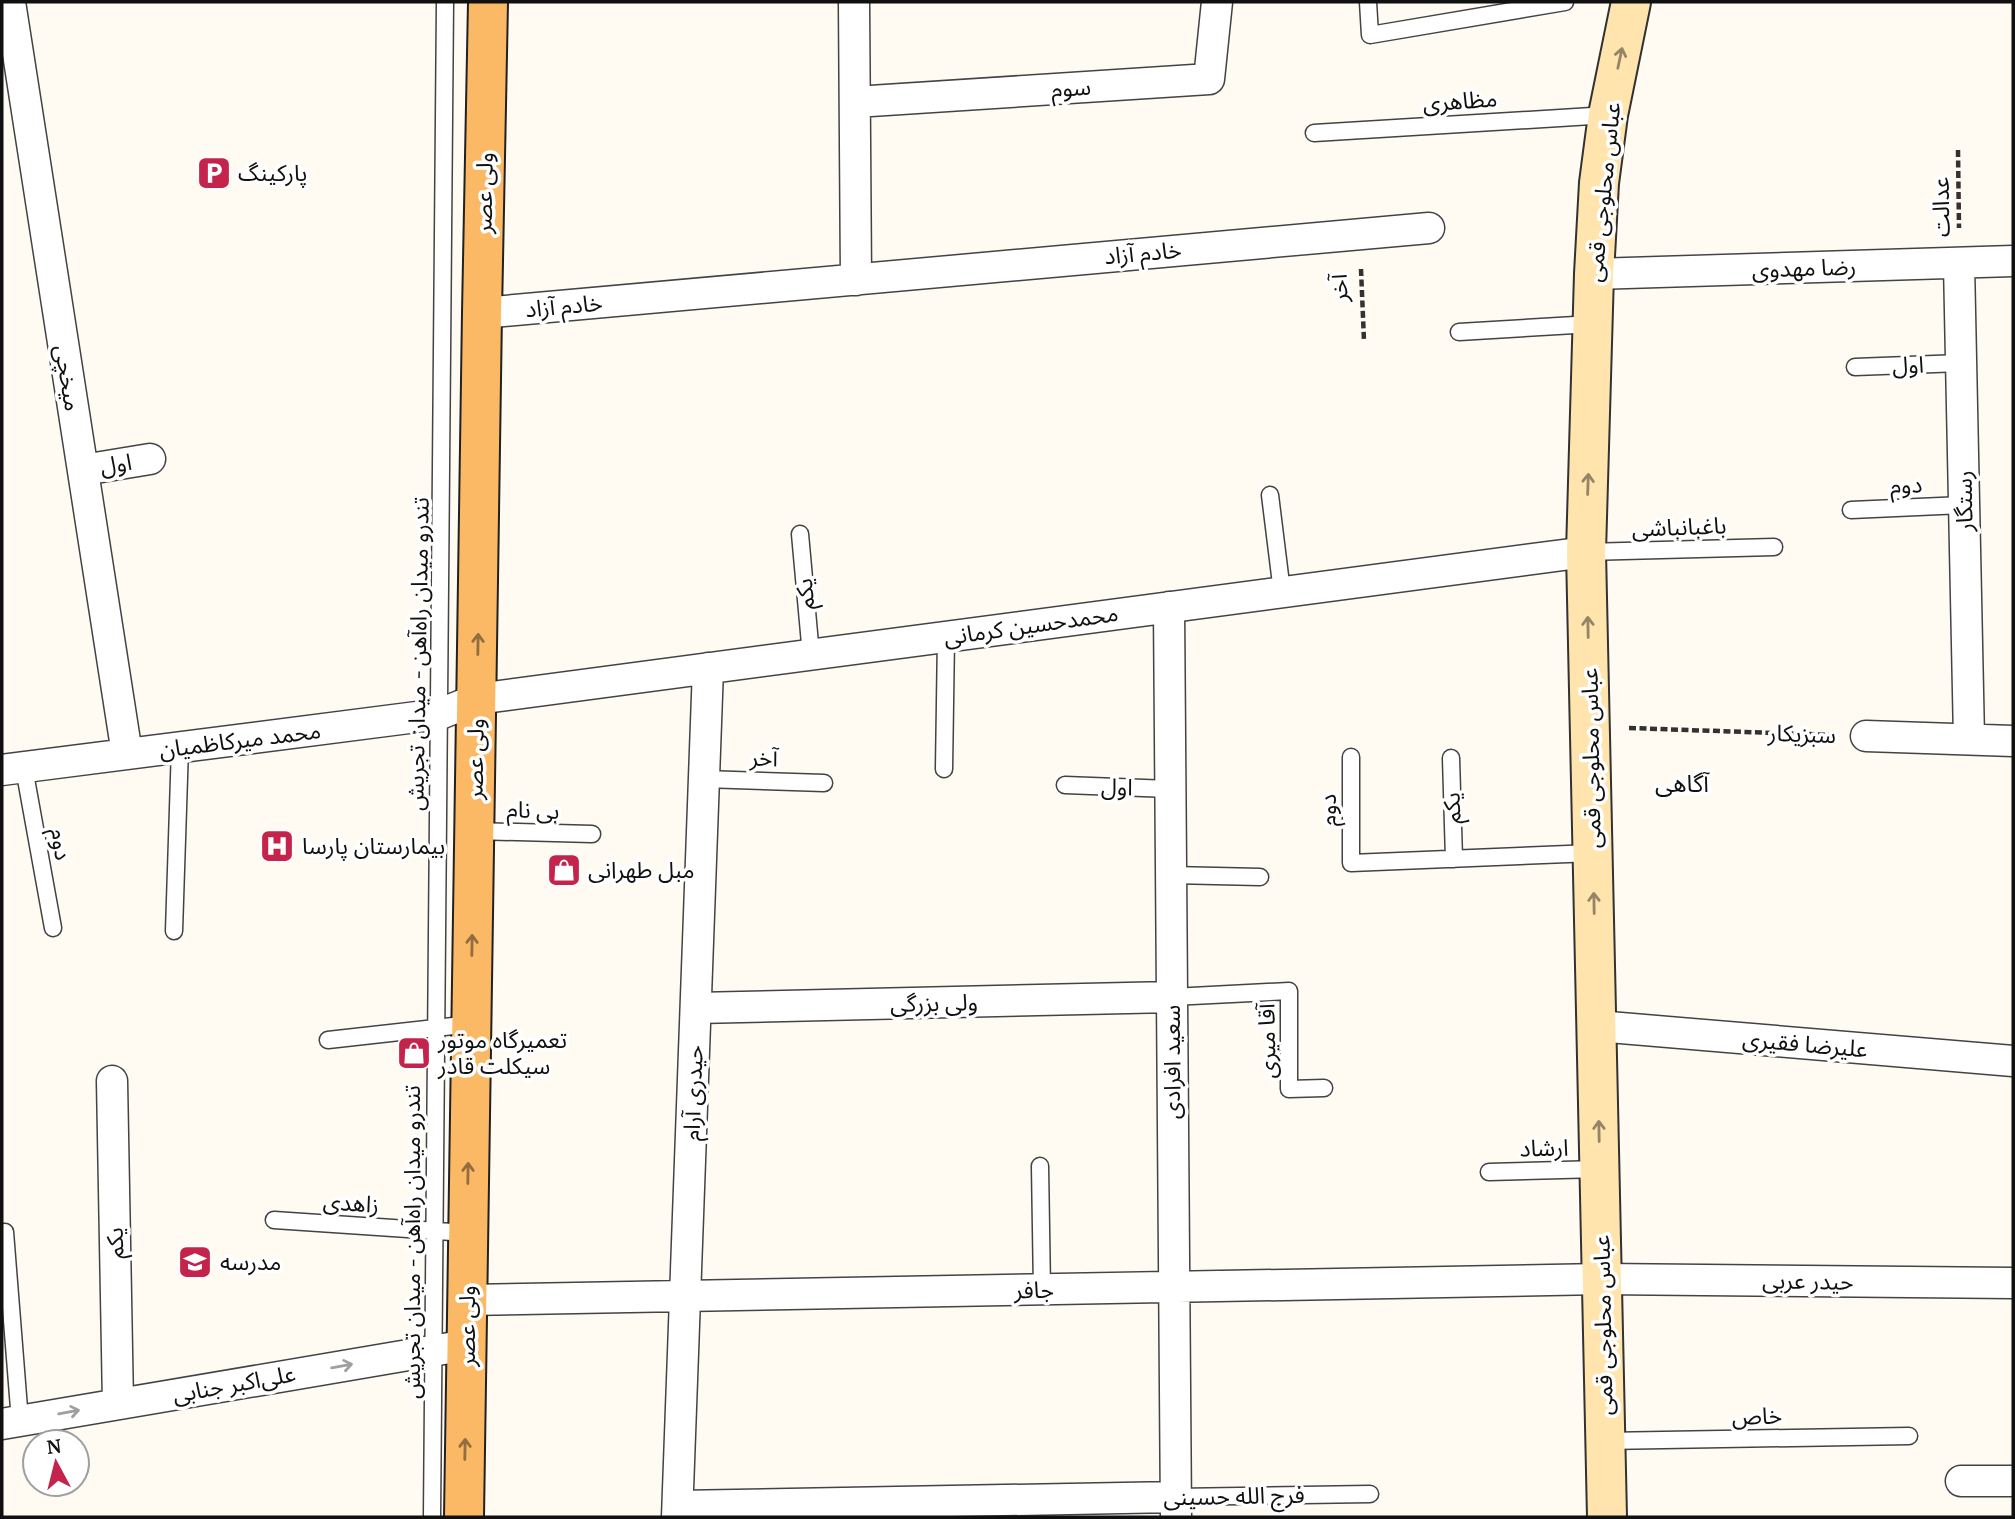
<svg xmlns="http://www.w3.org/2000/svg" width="2015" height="1519" font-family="'PT Serif','Noto Sans Arabic',serif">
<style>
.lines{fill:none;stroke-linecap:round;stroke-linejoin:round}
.lane-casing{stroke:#434343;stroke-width:19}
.street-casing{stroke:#434343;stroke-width:33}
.secondary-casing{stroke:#323232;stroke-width:42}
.primary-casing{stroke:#212121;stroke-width:42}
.path{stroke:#323232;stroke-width:4.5;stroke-dasharray:7 3.5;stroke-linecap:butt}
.lane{stroke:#fff;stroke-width:16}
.street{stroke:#fff;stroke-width:30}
.secondary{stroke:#ffe5ad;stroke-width:38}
.primary{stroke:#fbb966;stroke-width:38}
.oneway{stroke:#938566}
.oneway2{stroke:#916d3f}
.oneway3{stroke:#9f9f9f}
.labels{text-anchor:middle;stroke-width:7;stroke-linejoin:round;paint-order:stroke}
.street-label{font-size:23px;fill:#101010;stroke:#fff}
.poi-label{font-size:23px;fill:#101010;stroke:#fff;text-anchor:start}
.neighbourhood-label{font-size:24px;fill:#101010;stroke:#fff}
</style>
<rect width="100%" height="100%" fill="#fffaf2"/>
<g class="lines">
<!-- lane casing -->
<g class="lane-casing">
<path id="lane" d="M1368,2L1370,35L1565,2
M1314,133L1608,115
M1459,332L1592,324
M1855,367L1961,363
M1270,495L1282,592
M1851,510L1963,505
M800,534L811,655
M1586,552L1774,547
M1351,757V863L1593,853
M1451,758L1454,859
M24,768L53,928
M944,769L946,637
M704,779L824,783
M1065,785L1170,789
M474,831L592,834
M1171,875L1260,877
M174,931L180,747
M1172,997L1289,991V1089L1324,1088
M328,1040L471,1024
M1040,1166L1042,1290
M1489,1172L1600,1169
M274,1220L467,1233
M5,1232L20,1421
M1605,1441L1909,1436
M1176,1497L1370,1494
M432,1517L445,2"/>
</g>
<!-- street casing -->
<g class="street-casing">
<path id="street" d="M10,2L127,754
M854,2L856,280
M855,102L1209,79L1217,2
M1959,264L1969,739
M1594,274L2013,261
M482,313L1429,228
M83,470L150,459
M1169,607L1176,1517
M1866,736L2013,741
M2,770L440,714L477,699L1586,552
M696,1008L1172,997
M1597,1026L2013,1061
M112,1081L118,1404
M467,1300L1602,1279L2013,1283
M2,1424L467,1345
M1961,1481H2013
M678,1506L1176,1497
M677,1517L708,668"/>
</g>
<!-- secondary casing -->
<g class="secondary-casing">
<path id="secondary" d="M1607,1517L1586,552L1594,274L1599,183L1608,115L1631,2"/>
</g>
<!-- primary casing -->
<g class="primary-casing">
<path id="primary" d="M464,1517L482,313L488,2"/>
</g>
<!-- path -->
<path class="path" d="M1958,150L1959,228
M1361,269L1364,341
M1629,728L1834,735"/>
<!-- lane -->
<use href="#lane" class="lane"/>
<!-- street -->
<use href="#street" class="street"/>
<!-- secondary -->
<use href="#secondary" class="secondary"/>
<!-- primary -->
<use href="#primary" class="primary"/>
</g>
<!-- one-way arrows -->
<defs><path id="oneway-shaft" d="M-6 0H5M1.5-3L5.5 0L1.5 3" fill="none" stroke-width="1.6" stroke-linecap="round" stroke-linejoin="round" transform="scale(1.75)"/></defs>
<g class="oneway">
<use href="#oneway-shaft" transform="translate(1620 58) rotate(-78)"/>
<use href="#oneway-shaft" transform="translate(1588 484) rotate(-88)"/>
<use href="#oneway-shaft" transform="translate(1588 627) rotate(-91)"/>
<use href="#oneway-shaft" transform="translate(1594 903) rotate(-91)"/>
<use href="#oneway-shaft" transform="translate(1599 1131) rotate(-91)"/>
</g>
<g class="oneway2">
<use href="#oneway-shaft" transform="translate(478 644) rotate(-89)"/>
<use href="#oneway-shaft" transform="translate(472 945) rotate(-89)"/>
<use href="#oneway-shaft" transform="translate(468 1173) rotate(-89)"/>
<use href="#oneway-shaft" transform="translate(465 1449) rotate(-89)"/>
</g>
<g class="oneway3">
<use href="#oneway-shaft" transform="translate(342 1366) rotate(-10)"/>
<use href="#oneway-shaft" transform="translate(69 1412) rotate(-10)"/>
</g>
<!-- icons -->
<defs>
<g id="parking-square" transform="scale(1.75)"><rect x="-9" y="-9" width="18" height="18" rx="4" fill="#c4234b" stroke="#fff"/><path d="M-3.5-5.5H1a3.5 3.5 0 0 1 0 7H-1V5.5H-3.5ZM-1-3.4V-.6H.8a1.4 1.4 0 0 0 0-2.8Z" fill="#fff"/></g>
<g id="hospital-square" transform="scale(1.75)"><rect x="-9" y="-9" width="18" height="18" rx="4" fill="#c4234b" stroke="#fff"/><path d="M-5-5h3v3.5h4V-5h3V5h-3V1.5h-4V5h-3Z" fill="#fff"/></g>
<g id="shop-square" transform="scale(1.75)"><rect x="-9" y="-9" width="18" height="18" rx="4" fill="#c4234b" stroke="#fff"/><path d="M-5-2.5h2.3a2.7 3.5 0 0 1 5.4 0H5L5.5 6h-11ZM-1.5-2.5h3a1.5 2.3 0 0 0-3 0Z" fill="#fff"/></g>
<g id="school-square" transform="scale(1.75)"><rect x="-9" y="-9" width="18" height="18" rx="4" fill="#c4234b" stroke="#fff"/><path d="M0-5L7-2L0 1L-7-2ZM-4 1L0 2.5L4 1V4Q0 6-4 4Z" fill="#fff"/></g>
</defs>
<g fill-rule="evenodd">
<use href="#parking-square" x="214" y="173"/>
<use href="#hospital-square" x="277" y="846"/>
<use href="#shop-square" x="564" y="870"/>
<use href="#shop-square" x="414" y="1053"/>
<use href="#school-square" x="195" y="1262"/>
</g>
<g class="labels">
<!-- street labels -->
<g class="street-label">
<text transform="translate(1071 88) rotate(-4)" y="8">سوم</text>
<text transform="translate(1460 101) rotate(-4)" y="8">مظاهری</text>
<text transform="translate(1603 192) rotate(-84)" y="8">عباس محلوجی قمی</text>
<text transform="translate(484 193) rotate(-89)" y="8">ولی عصر</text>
<text transform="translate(1941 207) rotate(-91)" y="8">عدالت</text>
<text transform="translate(1143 253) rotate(-5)" y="8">خادم آزاد</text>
<text transform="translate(1804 268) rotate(-2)" y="8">رضا مهدوی</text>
<text transform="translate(1339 288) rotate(-92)" y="8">آخر</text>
<text transform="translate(564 306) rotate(-5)" y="8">خادم آزاد</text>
<text transform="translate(1908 365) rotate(-2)" y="8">اول</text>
<text transform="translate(68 378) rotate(81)" y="8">میخچی</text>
<text transform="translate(116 464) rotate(-9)" y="8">اول</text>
<text transform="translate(1906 485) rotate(-3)" y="8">دوم</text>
<text transform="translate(1964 501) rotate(-91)" y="8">رستگار</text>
<text transform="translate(1679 527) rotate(-2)" y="8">باغبانباشی</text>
<text transform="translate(805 594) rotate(-95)" y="8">یکم</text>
<text transform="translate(1031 625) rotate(-8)" y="8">محمدحسین کرمانی</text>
<text transform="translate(418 654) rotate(-89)" y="8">تندرو میدان راه‌آهن - میدان تجریش</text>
<text transform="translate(1802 734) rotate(2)" y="8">سبزیکار</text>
<text transform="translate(240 740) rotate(-7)" y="8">محمد میرکاظمیان</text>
<text transform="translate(764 758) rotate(2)" y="8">آخر</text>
<text transform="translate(1591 758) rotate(-91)" y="8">عباس محلوجی قمی</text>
<text transform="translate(475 759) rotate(-89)" y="8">ولی عصر</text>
<text transform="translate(1117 787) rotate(2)" y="8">اول</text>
<text transform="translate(1452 808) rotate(-92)" y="8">یکم</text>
<text transform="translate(533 810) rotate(2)" y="8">بی نام</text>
<text transform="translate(1328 810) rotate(-90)" y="8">دوم</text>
<text transform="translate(61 844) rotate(80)" y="8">دوم</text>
<text transform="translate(934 1003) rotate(-1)" y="8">ولی بزرگی</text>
<text transform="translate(1267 1041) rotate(-91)" y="8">آقا میری</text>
<text transform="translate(1805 1044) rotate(5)" y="8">علیرضا فقیری</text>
<text transform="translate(1172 1062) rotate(-90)" y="8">سعید افرادی</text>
<text transform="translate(693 1093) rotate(-88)" y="8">حیدری آرام</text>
<text transform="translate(1544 1148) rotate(-1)" y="8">ارشاد</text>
<text transform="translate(351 1203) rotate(4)" y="8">زاهدی</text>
<text transform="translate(412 1242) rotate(-90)" y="8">تندرو میدان راه‌آهن - میدان تجریش</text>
<text transform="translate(115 1243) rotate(-91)" y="8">یکم</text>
<text transform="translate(1808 1281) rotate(1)" y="8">حیدر عربی</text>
<text transform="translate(1034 1290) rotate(-1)" y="8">جافر</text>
<text transform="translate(1603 1325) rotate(-91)" y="8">عباس محلوجی قمی</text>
<text transform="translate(467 1326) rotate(-90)" y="8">ولی عصر</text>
<text transform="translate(234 1384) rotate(-10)" y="8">علی‌اکبر جنابی</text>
<text transform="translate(1757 1416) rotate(-1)" y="8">خاص</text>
<text transform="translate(1234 1496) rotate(-1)" y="8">فرج الله حسینی</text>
</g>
<!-- poi labels -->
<g class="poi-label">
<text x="238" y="181">پارکینگ</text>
<text x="302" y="854">بیمارستان پارسا</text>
<text x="588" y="878">مبل طهرانی</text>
<text x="438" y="1048">تعمیرگاه موتور<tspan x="438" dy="26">سیکلت قادر</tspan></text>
<text x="220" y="1270">مدرسه</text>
</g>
<!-- neighbourhood labels -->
<g class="neighbourhood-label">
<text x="1682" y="792">آگاهی</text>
</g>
</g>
<!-- border -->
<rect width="2015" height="1519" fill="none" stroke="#101010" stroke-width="7"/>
<!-- north arrow -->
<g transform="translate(56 1463) rotate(353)"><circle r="33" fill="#ffffff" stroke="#9f9f9f" stroke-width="2"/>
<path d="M0-5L12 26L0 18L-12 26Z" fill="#c4234b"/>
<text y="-10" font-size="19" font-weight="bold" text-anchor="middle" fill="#101010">N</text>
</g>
</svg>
